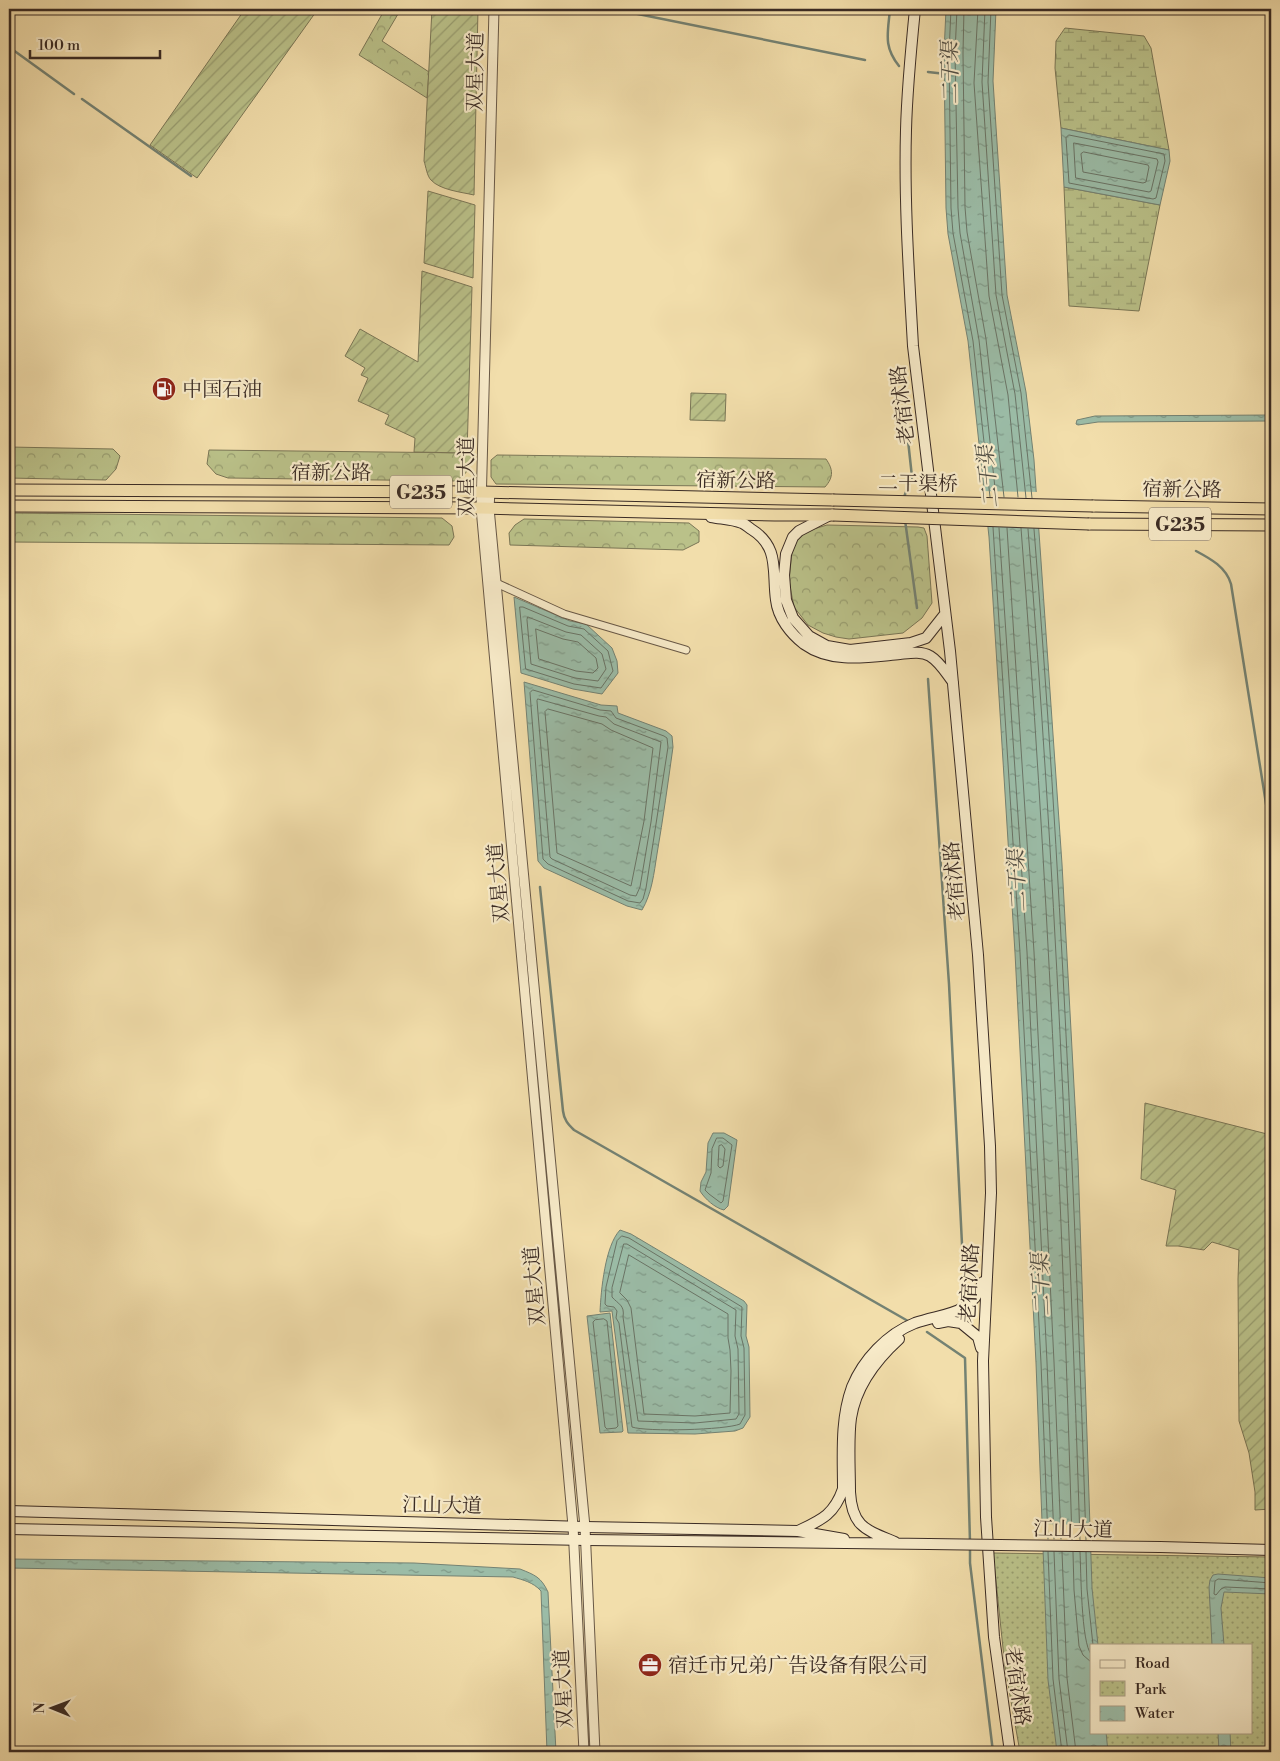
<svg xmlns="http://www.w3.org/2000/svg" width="1280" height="1761" font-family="'Libre Bodoni','Noto Serif SC',serif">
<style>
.forest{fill:url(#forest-crowns);stroke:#7a7656}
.wetland{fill:url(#wetland-marsh);stroke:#7a7656}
.park{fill:url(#park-dots);stroke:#7a7656;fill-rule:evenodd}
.garden{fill:url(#garden-furrows);stroke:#7a7656}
.water{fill:url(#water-ripples);stroke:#748273}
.pier{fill:#f2deab}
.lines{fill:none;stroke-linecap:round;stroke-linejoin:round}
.shore{stroke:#6a7466;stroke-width:1}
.stream{stroke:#748273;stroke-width:2.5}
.minor-casing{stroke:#685846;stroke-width:9}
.tertiary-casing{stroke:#685846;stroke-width:11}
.secondary-casing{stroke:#3a2b24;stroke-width:12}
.trunk-casing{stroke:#3a2b24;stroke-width:13}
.minor{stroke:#f7eac8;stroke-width:7}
.tertiary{stroke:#f7eac8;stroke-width:9}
.secondary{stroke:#f7eac8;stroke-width:10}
.trunk{stroke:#f2deab;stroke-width:11}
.secondary-bridge-casing{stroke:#3a2b24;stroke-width:12;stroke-linecap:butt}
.trunk-bridge-casing{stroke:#3a2b24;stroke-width:13;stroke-linecap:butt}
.secondary-bridge{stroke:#f7eac8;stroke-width:10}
.trunk-bridge{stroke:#f2deab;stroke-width:11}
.labels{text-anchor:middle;stroke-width:4.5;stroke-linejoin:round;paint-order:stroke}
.shield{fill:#f7eac8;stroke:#736455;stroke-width:1}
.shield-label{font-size:19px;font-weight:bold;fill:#3a2b24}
.street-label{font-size:20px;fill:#3a2b24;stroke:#f7eac8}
.poi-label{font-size:20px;fill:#3a2b24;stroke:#f7eac8;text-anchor:start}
.water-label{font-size:21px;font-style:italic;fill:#524f45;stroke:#f7eac8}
</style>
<defs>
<pattern id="forest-crowns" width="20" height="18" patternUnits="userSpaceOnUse" patternTransform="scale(1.25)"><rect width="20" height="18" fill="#bac189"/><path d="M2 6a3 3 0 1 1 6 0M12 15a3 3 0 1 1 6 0" fill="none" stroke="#989d70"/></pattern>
<pattern id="wetland-marsh" width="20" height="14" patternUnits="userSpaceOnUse" patternTransform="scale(1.25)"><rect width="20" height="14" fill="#bac189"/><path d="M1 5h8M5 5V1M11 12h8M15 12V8" fill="none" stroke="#989d70"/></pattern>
<pattern id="park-dots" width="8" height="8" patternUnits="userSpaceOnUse" patternTransform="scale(1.25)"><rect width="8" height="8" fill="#bac189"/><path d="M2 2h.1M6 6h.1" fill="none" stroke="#989d70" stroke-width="1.8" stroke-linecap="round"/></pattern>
<pattern id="garden-furrows" width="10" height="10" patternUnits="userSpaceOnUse" patternTransform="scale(1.25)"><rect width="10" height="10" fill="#bac189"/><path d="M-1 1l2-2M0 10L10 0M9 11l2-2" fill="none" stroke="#989d70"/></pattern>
<pattern id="water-ripples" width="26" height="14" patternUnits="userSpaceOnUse" patternTransform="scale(1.25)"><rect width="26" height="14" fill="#9bbca7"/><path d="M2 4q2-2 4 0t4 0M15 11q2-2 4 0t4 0" fill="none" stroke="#7f9988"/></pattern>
</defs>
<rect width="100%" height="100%" fill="#f2deab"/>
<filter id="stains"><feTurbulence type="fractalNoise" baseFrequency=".004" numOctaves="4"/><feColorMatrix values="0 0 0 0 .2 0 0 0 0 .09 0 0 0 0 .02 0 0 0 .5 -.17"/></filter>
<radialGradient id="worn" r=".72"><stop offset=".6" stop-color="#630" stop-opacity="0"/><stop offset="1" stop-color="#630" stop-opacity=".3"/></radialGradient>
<!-- forest -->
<path class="forest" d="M385,9H401L382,41L429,72L427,98L359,55Z
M9,447L113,449L120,456L116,469L106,480L9,478Z
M209,450L471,453C471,467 468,473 456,481L228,478L216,474L207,464Z
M497,455L826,459C833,469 834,477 825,487L496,484L491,477V460Z
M9,513L442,518L452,526L454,537L449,545L9,542Z
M524,519L689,523L699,531V542L683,550L510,545L509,533L515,525Z
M827,525L918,527L924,528L927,536L932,603L922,618L903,633L849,639L836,637L823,633L808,625L794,607L789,581L792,551L797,538L807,531Z"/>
<!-- wetland -->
<path class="wetland" d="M1065,28L1144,36L1151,48L1169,150L1061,128L1055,68L1056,41Z
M1064,187L1160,205L1139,311L1069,306Z"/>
<!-- park -->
<path class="park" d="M993,1553L1271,1557V1752H1020L1005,1667ZM1091,1645H1251V1732H1091Z"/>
<!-- garden -->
<path class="garden" d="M245,9H318L197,178L150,145Z
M432,9H478L474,195C461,192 440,190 431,180C427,176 426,167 424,161Z
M428,191L475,205L473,278L424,263Z
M422,271L472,287L467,453L414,452L415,438L385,424L389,415L358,401L368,378L361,375L365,368L345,356L360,329L418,362Z
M691,393L726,394L725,421L690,420Z
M1145,1103L1271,1135V1509L1255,1510V1492L1249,1453L1239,1421L1238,1279L1239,1250L1212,1242L1204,1250L1178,1246H1166L1176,1190L1141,1179Z"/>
<!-- water -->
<path class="water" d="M946,9H996L993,81L1007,295L1026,392L1034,460L1062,864L1078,1160L1092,1588L1098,1645H1091V1732H1106L1108,1752H1057L1048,1680L1036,1363L1015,953L989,537L968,341L948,234L946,208L944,53Z
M1061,128L1169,150L1170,161L1160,205L1064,187Z
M1271,415V421L1098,422L1078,425L1076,424L1077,420L1095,416Z
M514,597L570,621L586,624L612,648L617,661L618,673L602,694L573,689L521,673Z
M524,682L601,705L617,706L618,713L666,731L672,736L673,747C668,783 663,819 657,854C654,873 652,893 642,910L627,906L544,868L538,861Z
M713,1133H724L737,1140L728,1206L724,1210C715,1208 705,1199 700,1191L701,1182L706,1172L708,1143Z
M620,1230L631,1234L744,1301L747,1305L746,1336L749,1347L750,1417L743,1428L735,1431L695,1434L628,1433L612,1311L600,1312C601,1290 605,1246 620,1230Z
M610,1313L623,1431L622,1432L600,1433L587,1316Z
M9,1559L414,1563L520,1569C535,1575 541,1577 548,1592L556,1752H547L541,1591C533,1582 523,1580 513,1577L9,1568Z
M1218,1574L1271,1578V1594L1224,1592L1221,1608L1224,1645H1212L1209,1587L1210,1580L1213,1575Z
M1218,1732H1230L1231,1752H1219Z"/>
<!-- pier -->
<path class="pier" d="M982,491L1039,492L1042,525H985Z
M1039,1524L1093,1525L1094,1550H1040Z"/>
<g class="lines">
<!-- shore -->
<path class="shore" d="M951,9L949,53L951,208L953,233L973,341L990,497
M957,9L955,53L958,208L960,233L979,340L996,497
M964,9L963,53L965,207L967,232L986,339L1004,497
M978,9L974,83L989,296L1008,395L1018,497
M985,9L982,82L996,295L1015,394L1026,498
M991,9L988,82L1002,295L1021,393L1032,498
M1069,135L1164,154L1165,161L1156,198L1153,199L1069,183L1066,138Z
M1074,143L1157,159L1158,162L1151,191L1149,192L1076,178Z
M1084,152L1148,165L1149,167L1146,182L1143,183L1083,172L1081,154Z
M993,527L1020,953L1041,1363L1048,1539
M999,528L1027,952L1047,1362L1054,1539
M1007,528L1034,952L1054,1362L1061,1539
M1021,528C1047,865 1062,1202 1072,1540
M1028,529C1055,865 1069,1202 1080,1540
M1034,529C1061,865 1075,1203 1086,1540
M520,607H523L568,626L584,629L608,651L613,671L601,688L574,684L526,669Z
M528,617L566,632L581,635L602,654L606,669L598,681L575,678L531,664L527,620Z
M536,629L563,639L578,642L596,658L598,668L593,673L576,671L539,659Z
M533,690L600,710L611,711L616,718L664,736L667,738L668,747L646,888L643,899L640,903L628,901L548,864L543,859L530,693Z
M538,699L599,716L606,717L614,724L661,742L651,822L640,887L636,896L630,895L552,859L550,857L537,701Z
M548,709L602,724L611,730L653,748L644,821L631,886L557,853L545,712Z
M717,1138H723L732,1145L723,1201L721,1203L709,1194L705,1190L711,1173L712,1149Z
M722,1145L725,1149L723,1166L720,1168L718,1166L719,1146Z
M622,1236L629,1238L742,1307L741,1336L744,1348L745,1415L740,1424C726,1430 646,1432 632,1427L619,1323L616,1318L617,1311L614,1307L607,1306L605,1304L606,1287L617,1241Z
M624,1244H627L736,1310L735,1336L738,1349L739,1414L736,1419L695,1423L638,1421L623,1317C625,1305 618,1304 612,1297V1288Z
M629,1255L728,1314V1338L730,1350L731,1371L730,1413L695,1416L644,1414L631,1308L627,1300L620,1293Z
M604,1319L607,1321L618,1426L616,1428L607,1429L605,1427L593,1322L595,1320Z
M1048,1552L1053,1679L1062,1752
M1054,1552L1059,1679L1068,1752
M1062,1552L1067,1678L1076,1752
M1073,1552L1074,1590L1079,1646L1083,1655L1091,1662
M1080,1552C1081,1570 1081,1643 1091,1654
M1086,1552L1087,1589L1093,1645
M1271,1583L1218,1579L1215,1581L1214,1594L1216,1595L1221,1589L1225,1587L1271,1589"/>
<!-- stream -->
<path class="stream" d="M613,9L865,60
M890,9C888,33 883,46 899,66
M9,47L74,94
M928,72L946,74
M82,99L191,176
M904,497L912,477L906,422
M905,520L917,608
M1196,551C1211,559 1226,567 1231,584L1271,835
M928,679L949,984L963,1264
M540,887L563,1111C564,1120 568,1124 574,1130L908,1321
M927,1332L965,1358L970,1542
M970,1548V1563L993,1752"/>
<!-- minor casing -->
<g class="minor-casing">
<path id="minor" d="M494,582L564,614L686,650"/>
</g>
<!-- tertiary casing -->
<g class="tertiary-casing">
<path id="tertiary" d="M494,9L481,508L573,1526L584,1752
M490,492L489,508L585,1527L595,1752"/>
</g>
<!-- secondary casing -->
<g class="secondary-casing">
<path id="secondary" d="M915,9C911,49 907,90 906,130C904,202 909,274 913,346L950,651L978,955L990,1146L991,1193L983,1361L986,1517L994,1637L1010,1752
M830,515L799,531L793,537L786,554L784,575L786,600L793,618L809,636L827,646L850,650L911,643L926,638L945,614
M711,517C721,519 732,519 742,523C745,524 748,527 751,529C780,547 772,571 776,600C778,618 791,634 804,644C832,664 868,657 900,654C910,653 921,651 930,656C940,662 946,673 953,682
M938,1323L948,1321L961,1323L978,1337L981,1348
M9,1511L585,1527L798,1531L844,1539
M9,1529L586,1540L929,1544
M798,1531C821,1520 834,1515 843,1489C843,1455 840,1420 852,1387C863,1360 887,1334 915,1323C943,1313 972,1316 983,1282
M895,1542C866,1530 852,1527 850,1492C850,1469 848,1439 851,1418C856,1385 876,1360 899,1339
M1160,1547L1271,1550"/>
</g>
<!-- trunk casing -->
<g class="trunk-casing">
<path id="trunk" d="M9,490L482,492L833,500
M9,506L481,508L775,515H833
M1093,506L1271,509
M1089,524L1271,525"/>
</g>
<!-- minor -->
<use href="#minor" class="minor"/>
<!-- tertiary -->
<use href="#tertiary" class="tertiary"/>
<!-- secondary -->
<use href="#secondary" class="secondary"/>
<!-- trunk -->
<use href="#trunk" class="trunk"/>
<!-- secondary-bridge casing -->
<g class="secondary-bridge-casing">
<path id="secondary-bridge" d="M929,1544L1160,1547"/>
</g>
<!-- trunk-bridge casing -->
<g class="trunk-bridge-casing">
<path id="trunk-bridge" d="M833,500L1093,506
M833,515L1089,524"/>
</g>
<!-- secondary-bridge -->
<use href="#secondary-bridge" class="secondary-bridge"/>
<!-- trunk-bridge -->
<use href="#trunk-bridge" class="trunk-bridge"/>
</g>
<!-- icons -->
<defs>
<g id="fuel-disc" transform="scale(1.25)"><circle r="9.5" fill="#8f2418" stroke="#f7eac8"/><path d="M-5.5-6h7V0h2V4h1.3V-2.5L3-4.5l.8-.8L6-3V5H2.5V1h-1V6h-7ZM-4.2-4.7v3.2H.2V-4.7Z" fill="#fff"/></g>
<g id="office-disc" transform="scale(1.25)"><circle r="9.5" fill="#8f2418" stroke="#f7eac8"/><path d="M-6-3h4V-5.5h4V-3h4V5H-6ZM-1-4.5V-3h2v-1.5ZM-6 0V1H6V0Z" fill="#fff"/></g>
</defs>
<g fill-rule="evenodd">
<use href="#fuel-disc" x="164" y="389"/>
<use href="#office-disc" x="650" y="1665"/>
</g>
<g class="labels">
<!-- shield labels -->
<g class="shield">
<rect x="390" y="475.5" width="62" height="33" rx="4"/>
<rect x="1149" y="507.5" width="62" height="33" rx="4"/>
</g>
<g class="shield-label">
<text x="421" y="499">G235</text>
<text x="1180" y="531">G235</text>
</g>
<!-- street labels -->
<g class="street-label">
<text transform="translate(475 72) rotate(-89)" y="7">双星大道</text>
<text transform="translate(902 405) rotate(-97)" y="7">老宿沭路</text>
<text x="331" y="479">宿新公路</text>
<text transform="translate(466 477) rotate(-90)" y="7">双星大道</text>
<text transform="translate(736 480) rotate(1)" y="7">宿新公路</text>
<text transform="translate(918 483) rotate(1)" y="7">二干渠桥</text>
<text transform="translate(1182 489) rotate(1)" y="7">宿新公路</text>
<text transform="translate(954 881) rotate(-95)" y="7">老宿沭路</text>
<text transform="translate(498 883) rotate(-95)" y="7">双星大道</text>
<text transform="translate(969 1283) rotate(-87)" y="7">老宿沭路</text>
<text transform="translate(534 1286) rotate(-95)" y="7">双星大道</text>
<text transform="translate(442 1505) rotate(1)" y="7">江山大道</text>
<text transform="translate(1073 1529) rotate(1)" y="7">江山大道</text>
<text transform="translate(1018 1686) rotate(82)" y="7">老宿沭路</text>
<text transform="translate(563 1689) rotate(-93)" y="7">双星大道</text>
</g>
<!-- poi labels -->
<g class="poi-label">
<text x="182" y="396">中国石油</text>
<text x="668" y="1672">宿迁市兄弟广告设备有限公司</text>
</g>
<!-- water labels -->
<g class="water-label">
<text transform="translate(950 73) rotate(-91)" y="7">二干渠</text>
<text transform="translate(988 477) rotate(-96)" y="7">二干渠</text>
<text transform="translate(1017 881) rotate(-93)" y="7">二干渠</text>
<text transform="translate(1041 1285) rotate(-93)" y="7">二干渠</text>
</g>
</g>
<!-- margin -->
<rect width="1280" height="1761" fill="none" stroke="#f2deab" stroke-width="30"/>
<rect x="10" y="10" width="1260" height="1741" fill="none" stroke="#3a2b24" stroke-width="2.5"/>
<rect x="15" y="15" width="1250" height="1731" fill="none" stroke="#3a2b24"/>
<!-- legend -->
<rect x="1090" y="1644" width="162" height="90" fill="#f7eac8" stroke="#ab9e86"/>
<rect x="1100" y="1660" width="25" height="8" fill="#f7eac8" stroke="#ab9e86"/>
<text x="1135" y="1668" font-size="15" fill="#3a2b24">Road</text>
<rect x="1100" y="1681" width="25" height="15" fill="url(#park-dots)" stroke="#ab9e86"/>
<text x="1135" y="1694" font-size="15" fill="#3a2b24">Park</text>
<rect x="1100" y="1706" width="25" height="15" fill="url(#water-ripples)" stroke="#ab9e86"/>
<text x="1135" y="1718" font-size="15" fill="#3a2b24">Water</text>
<!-- north arrow -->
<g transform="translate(52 1708) rotate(271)" stroke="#f7eac8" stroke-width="4" paint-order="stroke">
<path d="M0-4L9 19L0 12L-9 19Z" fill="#3a2b24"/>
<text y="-8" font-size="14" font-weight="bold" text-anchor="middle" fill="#3a2b24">N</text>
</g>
<!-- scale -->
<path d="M30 50v8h130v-8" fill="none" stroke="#3a2b24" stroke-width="2.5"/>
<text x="38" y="50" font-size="15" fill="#3a2b24" stroke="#f7eac8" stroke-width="4" paint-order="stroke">100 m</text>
<rect width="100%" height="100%" filter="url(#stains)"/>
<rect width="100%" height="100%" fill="url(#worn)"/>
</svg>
